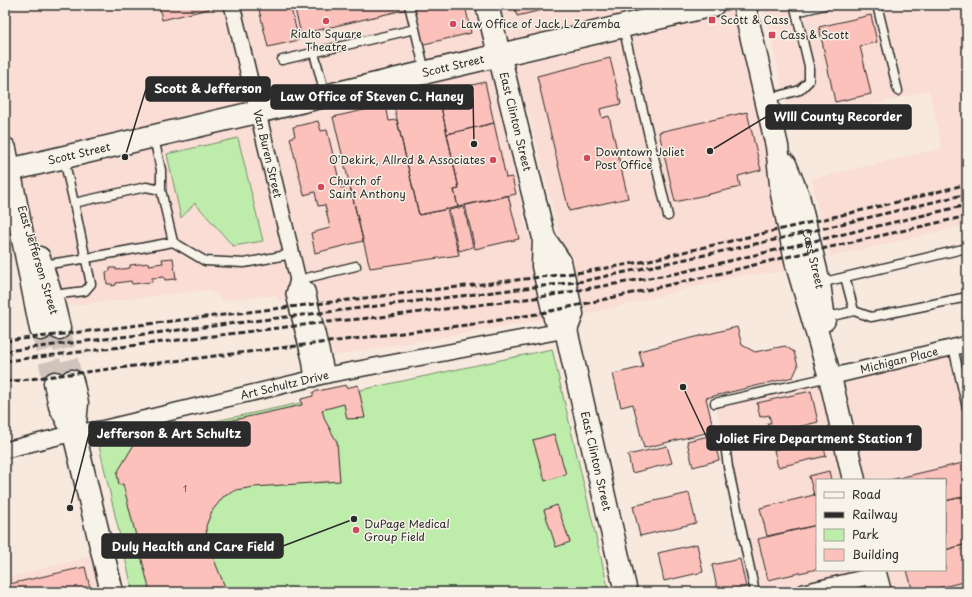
<svg xmlns="http://www.w3.org/2000/svg" width="972" height="597" font-family="'Playpen Sans',sans-serif">
<style>
.built{fill:#faddd4;fill-rule:evenodd}
.green{fill:#beedab;stroke:#748c6b}
.building{fill:#fdc1bb;stroke:#2b2b2b}
.lines{fill:none;stroke-linecap:round;stroke-linejoin:round}
.primary-tunnel{stroke:#cfc3bb;stroke-width:22;stroke-dasharray:22 11;stroke-linecap:butt}
.lane-casing{stroke:#2b2b2b;stroke-width:11}
.street-casing{stroke:#2b2b2b;stroke-width:18}
.secondary-casing{stroke:#2b2b2b;stroke-width:25}
.primary-casing{stroke:#2b2b2b;stroke-width:25}
.lane{stroke:#f7f3e8;stroke-width:8}
.street{stroke:#f7f3e8;stroke-width:15}
.secondary{stroke:#f7f3e8;stroke-width:22}
.primary{stroke:#f7f3e8;stroke-width:22}
.rail{stroke:#2b2b2b;stroke-width:3;stroke-dasharray:6 3;stroke-linecap:butt}
.poi-dot{fill:#d1495b;stroke:#f7f3e8;stroke-width:1.5}
.labels{text-anchor:middle;stroke-width:3;stroke-linejoin:round;paint-order:stroke}
.number-label{font-size:9px;fill:#60504f}
.poi-label{font-size:11px;fill:#2b2b2b;stroke:#f7f3e8;text-anchor:start}
.street-label{font-size:11px;fill:#2b2b2b;stroke:#f7f3e8}
.leader{fill:none;stroke:#2b2b2b;stroke-width:1.5}
.callout-dot{fill:#2b2b2b;stroke:#f7f3e8;stroke-width:1.5}
.callout{fill:#2b2b2b;stroke:#2b2b2b;stroke-width:1.5}
.callout-label{font-size:12px;text-anchor:middle;font-weight:bold;fill:#fff}
</style>
<rect width="100%" height="100%" fill="#f8e9df"/>
<filter id="ink" filterUnits="userSpaceOnUse"><feTurbulence type="fractalNoise" baseFrequency=".025" numOctaves="2"/><feDisplacementMap in="SourceGraphic" scale="8" xChannelSelector="R" yChannelSelector="G"/><feConvolveMatrix kernelMatrix="1 2 1 2 8 2 1 2 1" color-interpolation-filters="sRGB"/></filter>
<g filter="url(#ink)">
<!-- built -->
<path class="built" d="M5,5H484L496,58L504,129L547,319L333,356L317,295L278,301L276,295L224,300L209,290L47,308L5,137Z
M488,5H707L500,54Z
M720,5H742L791,271L740,276L580,316L528,111L501,57Z
M766,5H967V225L830,257L818,210L812,179L942,148L929,90L791,127L765,12Z
M957,348L967,387V592H711L754,582L716,406ZM817,480H945V570H817Z
M100,554L110,592H5V578Z"/>
<!-- green -->
<path class="green" d="M238,138L263,241L233,246L195,203L181,218L167,154Z
M552,349L609,592H133L99,446Z"/>
<!-- building -->
<path class="building" d="M159,5H208L209,9L162,20Z
M258,5H290L299,40L268,47Z
M294,5H407L408,9L301,34Z
M411,5H465L471,33L420,45Z
M514,5H563L517,16Z
M871,15L877,42L860,46L871,94L835,102L819,27Z
M610,58L621,104L600,109L602,118L609,116L628,198L569,211L537,76Z
M485,82L494,123L447,134L438,93Z
M438,93L459,189L454,190L458,207L419,215L393,102Z
M386,105L389,121L397,120L419,215L447,209L459,255L370,268L333,117Z
M747,112L761,170L738,176L740,187L675,202L659,132Z
M318,121L321,131L327,130L341,188L350,186L363,241L315,253L311,233L330,228L325,205L318,206L315,192L304,195L290,138L295,136L293,127Z
M494,123L506,178L512,177L516,194L458,207L454,190L459,189L447,134Z
M508,195L519,239L475,249L465,205Z
M464,207L473,247L459,251L449,210Z
M173,258L176,279L165,280L164,277L152,278V282L132,284L131,281L116,283V285L112,286V284H107L106,272L110,271V268H116V270L130,268V265L149,263V265L163,263L162,259Z
M737,327L742,345L755,352L785,346L794,352L798,366L793,377L706,398L714,431L644,448L633,404L621,407L613,374L643,367L639,351Z
M346,385V388L358,385L365,418L347,419L344,404L322,410L325,420L337,442L340,481L254,487L236,490L223,497L212,511L206,526L207,542L227,592H150L123,484L119,485L117,473L139,436L150,433L151,438L302,405L301,399L313,396V392Z
M811,391L818,422L770,434L767,423H771L769,415L760,417L757,403Z
M554,434L566,474L545,481L533,440Z
M713,435L719,460L693,467L687,441Z
M822,439L826,456L778,467L774,450Z
M667,446L672,463L632,473L628,455Z
M967,462V496L945,501V480H890Z
M829,471L831,480H817V495H814L809,476Z
M689,493L696,523L640,536L633,506Z
M814,495H817V525L767,536L760,508Z
M967,496V544L945,550V501Z
M557,505L570,542L556,547L544,510Z
M817,525V569L768,580L758,539Z
M697,544L703,572L664,581L658,553Z
M967,544V581L923,592H913L907,570H945V550Z
M740,559L746,587L718,592L712,565Z
M85,567L91,592H5V585Z"/>
<g class="lines">
<!-- primary-tunnel -->
<path class="primary-tunnel" d="M59,328L72,381
M41,329L55,383"/>
<!-- lane casing -->
<g class="lane-casing">
<path id="lane" d="M409,5L415,29
M877,5L898,91
M623,27L668,216
M314,53L325,94
M282,60L415,29L425,72
M767,99L800,90L809,81V66L796,12L825,5
M154,138L161,170V190
M64,159L74,203
M42,265L76,260L173,242L205,261L244,263L292,254
M845,277L854,311
M298,280L356,266
M820,283L967,248
M52,295L85,291L91,284L74,203L146,187L161,190L173,242
M824,318L854,311L871,317L967,297
M953,347L967,408
M715,403L829,377
M724,437L728,467L755,592"/>
</g>
<!-- street casing -->
<g class="street-casing">
<g id="street">
<path id="s1" d="M232,5L298,280L307,291L327,375"/>
<path d="M298,280L294,294L310,359L313,379"/>
<path id="s2" d="M830,377L967,344"/>
<path id="s3" d="M5,450L74,433L101,429L327,375L566,330"/>
<path d="M804,592L876,575"/>
</g>
</g>
<!-- secondary casing -->
<g class="secondary-casing">
<g id="secondary">
<path id="s4" d="M487,5L544,238L543,266L555,318L566,330L626,592"/>
<path d="M544,238L560,262L572,314L566,330"/>
</g>
</g>
<!-- primary casing -->
<g class="primary-casing">
<g id="primary">
<path d="M744,5L777,146L782,194L797,265L830,377L854,480"/>
<path d="M5,149L41,329"/>
<path id="s5" d="M785,164L798,196L819,283L824,320"/>
<path id="s6" d="M5,171L713,5"/>
<path d="M39,258L51,295L59,328"/>
<path d="M72,381L77,403L74,433"/>
<path d="M55,383L60,406L74,433L112,592"/>
<path d="M874,570L880,592"/>
</g>
</g>
<!-- lane -->
<use href="#lane" class="lane"/>
<!-- street -->
<use href="#street" class="street"/>
<!-- secondary -->
<use href="#secondary" class="secondary"/>
<!-- primary -->
<use href="#primary" class="primary"/>
<!-- rail -->
<path class="rail" d="M5,341L583,272L641,262L910,199L967,184
M5,351L584,281L774,240L967,194
M5,361L336,321L381,317L534,298L678,273L967,205
M5,382L474,324L537,314L588,303L722,273L778,259L967,216"/>
</g>
</g>
<!-- markers -->
<g class="poi-dot">
<rect x="708" y="16" width="8" height="8" rx="2"/>
<circle cx="326" cy="21" r="4"/>
<circle cx="453" cy="24" r="4"/>
<rect x="768" y="31" width="8" height="8" rx="2"/>
<circle cx="587" cy="158" r="4"/>
<circle cx="493" cy="160" r="4"/>
<circle cx="321" cy="187" r="4"/>
<circle cx="356" cy="530" r="4"/>
</g>
<g class="labels">
<!-- number labels -->
<g class="number-label">
<text x="185" y="492">1</text>
</g>
<!-- poi labels -->
<g class="poi-label">
<text x="720" y="24">Scott &amp; Cass</text>
<text x="461" y="28">Law Office of Jack L Zaremba</text>
<text x="326" y="38" text-anchor="middle">Rialto Square<tspan x="326" dy="13">Theatre</tspan></text>
<text x="780" y="39">Cass &amp; Scott</text>
<text x="595" y="156">Downtown Joliet<tspan x="595" dy="13">Post Office</tspan></text>
<text x="485" y="164" text-anchor="end">O'Dekirk, Allred &amp; Associates</text>
<text x="329" y="185">Church of<tspan x="329" dy="13">Saint Anthony</tspan></text>
<text x="364" y="528">DuPage Medical<tspan x="364" dy="13">Group Field</tspan></text>
</g>
<!-- street labels -->
<g class="street-label">
<text dy="4" stroke="none"><textPath href="#s6" startOffset="460">Scott Street</textPath></text>
<text dy="4" stroke="none"><textPath href="#s4" startOffset="120">East Clinton Street</textPath></text>
<text dy="4" stroke="none"><textPath href="#s6" startOffset="76">Scott Street</textPath></text>
<text dy="4" stroke="none"><textPath href="#s1" startOffset="153">Van Buren Street</textPath></text>
<text dy="4" stroke="none"><textPath href="#s5" startOffset="99">Cass Street</textPath></text>
<text transform="translate(38 260) rotate(73)" y="4">East Jefferson Street</text>
<text dy="4" stroke="none"><textPath href="#s2" startOffset="71">Michigan Place</textPath></text>
<text dy="4" stroke="none"><textPath href="#s3" startOffset="287">Art Schultz Drive</textPath></text>
<text dy="4" stroke="none"><textPath href="#s4" startOffset="472">East Clinton Street</textPath></text>
</g>
</g>
<!-- callouts -->
<path class="leader" d="M125 157L146 89M474 144L473 97M710 151L766 117M70 508L89 434M683 387L707 438M354 519L283 546"/>
<g class="callout-dot">
<circle cx="125" cy="157" r="4"/>
<circle cx="474" cy="144" r="4"/>
<circle cx="710" cy="151" r="4"/>
<circle cx="70" cy="508" r="4"/>
<circle cx="683" cy="387" r="4"/>
<circle cx="354" cy="519" r="4"/>
</g>
<g class="callout">
<rect x="146" y="77" width="124" height="24" rx="4"/>
<rect x="271" y="85" width="202" height="24" rx="4"/>
<rect x="766" y="105" width="145" height="24" rx="4"/>
<rect x="89" y="422" width="161" height="24" rx="4"/>
<rect x="707" y="426" width="214" height="24" rx="4"/>
<rect x="102" y="534" width="181" height="24" rx="4"/>
</g>
<g class="callout-label">
<text x="208" y="93">Scott &amp; Jefferson</text>
<text x="372" y="101">Law Office of Steven C. Haney</text>
<text x="838" y="121">WIll County Recorder</text>
<text x="169" y="438">Jefferson &amp; Art Schultz</text>
<text x="814" y="443">Joliet Fire Department Station 1</text>
<text x="193" y="551">Duly Health and Care Field</text>
</g>
<!-- margin -->
<rect width="972" height="597" fill="none" stroke="#f7f3e8" stroke-width="20"/>
<rect x="10" y="10" width="952" height="577" fill="none" stroke="#2b2b2b" stroke-width="1.5" filter="url(#ink)"/>
<!-- legend -->
<rect x="816" y="479" width="130" height="92" fill="#f7f3e8" stroke="#a5a39c"/>
<rect x="824" y="492" width="20" height="6" fill="#f7f3e8" stroke="#a5a39c"/>
<text x="852" y="499" font-size="12" fill="#2b2b2b">Road</text>
<rect x="824" y="512" width="20" height="6" fill="#2b2b2b" stroke="#a5a39c"/>
<text x="852" y="519" font-size="12" fill="#2b2b2b">Railway</text>
<rect x="824" y="529" width="20" height="12" fill="#beedab" stroke="#a5a39c"/>
<text x="852" y="539" font-size="12" fill="#2b2b2b">Park</text>
<rect x="824" y="549" width="20" height="12" fill="#fdc1bb" stroke="#a5a39c"/>
<text x="852" y="559" font-size="12" fill="#2b2b2b">Building</text>
</svg>
